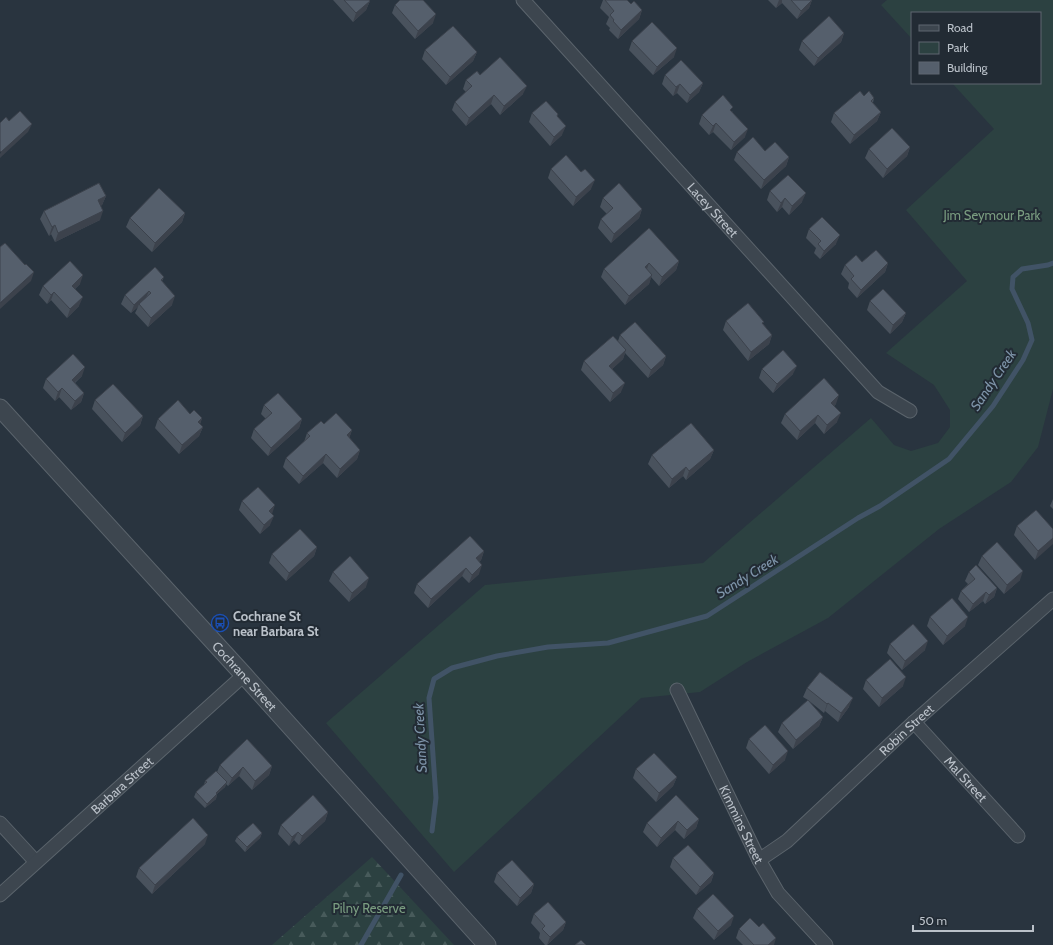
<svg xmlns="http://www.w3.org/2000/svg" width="1053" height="945" font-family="Cabin,sans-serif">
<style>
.green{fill:#2c4141}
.forest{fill:url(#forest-firs)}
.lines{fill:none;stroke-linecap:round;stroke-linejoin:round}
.stream{stroke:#415366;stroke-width:5}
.minor-casing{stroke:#5b646c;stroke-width:15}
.tertiary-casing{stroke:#5b646c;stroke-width:19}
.minor{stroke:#3d464f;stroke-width:13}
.tertiary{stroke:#3d464f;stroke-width:17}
.wall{fill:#49525d}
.shaded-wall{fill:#3c424c}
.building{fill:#555f6c;stroke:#3c424c}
.labels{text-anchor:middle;stroke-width:4;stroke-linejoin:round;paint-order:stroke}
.street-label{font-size:13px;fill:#bac1c9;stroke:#222b34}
.park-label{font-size:13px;fill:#7a9d80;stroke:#222b34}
.poi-label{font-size:13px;font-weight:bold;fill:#bac1c9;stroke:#222b34;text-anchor:start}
.water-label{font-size:14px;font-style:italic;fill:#7e94a9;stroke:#222b34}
</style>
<defs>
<pattern id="forest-firs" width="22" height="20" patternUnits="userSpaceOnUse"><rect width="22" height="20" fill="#2c4141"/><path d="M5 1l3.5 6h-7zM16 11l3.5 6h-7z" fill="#485b5b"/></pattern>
</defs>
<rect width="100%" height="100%" fill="#29343f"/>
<!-- green -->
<path class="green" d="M887,0H1053V389L1038,447L1011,482L939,529L828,618L747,662L700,692L641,698L454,872L326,723L485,585L703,563L871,418L894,445L911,451L938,443L950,427V410L934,385L886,353L967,281L906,210L994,129L952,83H1040V13H912V39L881,5Z"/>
<!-- forest -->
<path class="forest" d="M372,857L454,945H272Z"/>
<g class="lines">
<!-- stream -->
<path class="stream" d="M432,831L436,798L429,698L434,679L452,668L497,656L548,647L608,643L707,616L858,518L880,506L949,459L993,406L1023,360L1032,340L1028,323L1012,289L1013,277L1022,269L1048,265L1053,263
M361,945L401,875"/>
<!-- minor casing -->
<g class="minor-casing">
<g id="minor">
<path id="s1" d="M523,0L878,392L910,411"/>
<path id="s2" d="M677,690L759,860L778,893L826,945"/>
<path id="s3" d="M914,722L1018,836"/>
<path d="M0,823L36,862"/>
<path id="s4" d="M759,860L787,841L914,722L1053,599"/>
<path id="s5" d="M0,895L244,675"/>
</g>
</g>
<!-- tertiary casing -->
<g class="tertiary-casing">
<g id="tertiary">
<path id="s6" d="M0,408L244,675L487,945"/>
</g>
</g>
<!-- minor -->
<use href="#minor" class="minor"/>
<!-- tertiary -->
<use href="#tertiary" class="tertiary"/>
</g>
<!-- wall -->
<path class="wall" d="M333,0H369L370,1L366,10L353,22Z
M603,0H627L631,4L642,10L639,19L618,39L609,30L610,28L606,24L609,17L600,8Z
M768,0H812L809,8L797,19L782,3L776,8Z
M395,5L433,23L415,39L392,13Z
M844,33L841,42L814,66L799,50L802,41Z
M632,41L674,57L653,75L629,50Z
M425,50L477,52L473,61L446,85L422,59Z
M480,75L523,94L500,115L491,104L466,126L452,110L455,102L466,92L463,89L466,80Z
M665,75L703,83L699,92L687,103L677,93L673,96L662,84Z
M874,98L873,103L881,112L877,121L850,144L831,122L834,113Z
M732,111L745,137L731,150L713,132L709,135L699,124L702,115Z
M532,113L557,117L562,135L550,146L529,122Z
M910,147L907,156L883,178L865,158L869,149Z
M765,151L789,157L786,166L761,189L734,160L737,152Z
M551,169L591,189L573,206L548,178Z
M770,191L802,202L789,215L782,207L777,212L767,200Z
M106,196L102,205L100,206V220L55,242L51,234L49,236L40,219L44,211Z
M603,198L642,209L639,218L611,243L598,228L601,219L607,214L600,207Z
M185,213L182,222L152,252L126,227L130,218Z
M649,228L679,261L676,270L659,286L651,277L649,284L625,305L601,277L604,269Z
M809,229L836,244L820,259L814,253L816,248L806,238Z
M862,262L888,263L885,272L857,298L848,288L849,283L841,274L845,265Z
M164,277L162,281L172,305L148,327L135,313L138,307L131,313L121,304L125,295Z
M80,284L75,289L79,306L67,318L51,300L47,304L39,295L43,286Z
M870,301L906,313L902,322L890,334L867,310Z
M726,321L763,324L772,335L769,344L748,361L723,330Z
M620,335L666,356L663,365L648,378L625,353L623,359L612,369L621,392L610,402L581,370L584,361L618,341Z
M762,369L793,374L773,393L759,378Z
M82,376L75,383L84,393L81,402L71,410L59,397L55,401L43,388L46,379Z
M95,400L143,416L140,425L122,442L92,409Z
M836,404L834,406L837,422L824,434L815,423L797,440L781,423L785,414Z
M264,405L302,419L299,428L268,456L251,438L254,429L266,419L261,414Z
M190,414L202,418L200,424L203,427L199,436L179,454L155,428L158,419Z
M324,424L352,430L349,438L360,450L357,459L337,478L323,463L299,484L283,467L286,458L304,442L307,433Z
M714,450L710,459L686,480L683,476L669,488L648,464L652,455Z
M1053,499V509L1050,506Z
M242,501L270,525L260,534L239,510Z
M1017,526L1053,529L1035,560L1014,535Z
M317,547L314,556L286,581L269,563L272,554Z
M484,551L481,560L479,562V574L469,583L462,576L428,608L414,593L417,584Z
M982,556L1020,580L1004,594L978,565Z
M333,572L366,587L349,602L329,581Z
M969,572L997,588L994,597L985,604L983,601L969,612L958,599L961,591L968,584L965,581Z
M930,617L965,626L943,645L927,626Z
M890,644L925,650L902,670L887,653Z
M866,680L903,686L879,707L863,689Z
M807,688L849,707L838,722L825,711L824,713L808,700L823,717L819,726L793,749L778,732L782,723L808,700L803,697Z
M749,739L785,760L769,774L746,748Z
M220,765L272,766L269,775L252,790L239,776L228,786L226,784L225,787L217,794L216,799L205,808L194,797L196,792L204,785L205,781L217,772Z
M636,769L677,777L673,786L656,802L633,778Z
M328,812L325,821L299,845L294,840L289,846L278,834L281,825Z
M699,819L696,828L684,839L675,830L657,847L643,832L647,823Z
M262,833L260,838L245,852L235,841L237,837Z
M205,844L152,894L136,877L139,868Z
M673,858L714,873L711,882L696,895L670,867Z
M497,873L534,884L531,893L517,906L494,882Z
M697,909L731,925L714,940L693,918Z
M534,914L566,922L563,930L547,945H545L539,938L540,933L531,923Z
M759,927L774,945H743L736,938L739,929Z"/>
<!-- shaded-wall -->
<path class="shaded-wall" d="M779,0H782V3L776,8Z
M812,0L809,8L797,19L801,11Z
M370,1L366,10L353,22L356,13Z
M642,10L639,19L618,39L621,30Z
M436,14L433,23L415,39L418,31Z
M844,33L841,42L814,66L818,58Z
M677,48L674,57L653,75L657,67Z
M477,52L473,61L446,85L450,77Z
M703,83L699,92L687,103L690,95Z
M680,84L677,93L673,96L676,87Z
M527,86L523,94L500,115L504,106Z
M494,95L491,104L466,126L469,118Z
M881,112L877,121L850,144L854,135Z
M716,123L713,132L709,135L713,126Z
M32,124L28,132L0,158V154L1,152Z
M566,126L562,135L550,146L554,137Z
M748,129L745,137L731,150L734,142Z
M910,147L907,156L883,178L887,169Z
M789,157L786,166L761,189L764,180Z
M595,180L591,189L573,206L576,197Z
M806,193L802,202L789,215L792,206Z
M106,196L102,205L94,209L98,200Z
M785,198L782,207L777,212L781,203Z
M642,209L639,218L611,243L614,234Z
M103,211L100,220L55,242L58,233Z
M185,213L182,222L152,252L155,243Z
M55,225L51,234L49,236L52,227Z
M840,235L836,244L820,259L824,251Z
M679,261L676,270L659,286L662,277Z
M649,263L646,272L645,267Z
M888,263L885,272L857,298L861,290Z
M34,272L31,281L0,309V303Z
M83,275L80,284L69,294L72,286Z
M652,275L649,284L625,305L629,296Z
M149,291L145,300L139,304L138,307L131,313L134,305Z
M54,292L51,300L47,304L51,295Z
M175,296L172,305L148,327L151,318Z
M83,297L79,306L67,318L70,309Z
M906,313L902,322L890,334L893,325Z
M772,335L769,344L748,361L751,352Z
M626,350L623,359L606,375L609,366Z
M666,356L663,365L648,378L651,370Z
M797,366L793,374L773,393L777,384Z
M85,367L82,376L68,388L72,380Z
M625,383L621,392L610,402L613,393Z
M62,388L59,397L55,401L58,392Z
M84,393L81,402L71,410L75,401Z
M839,395L836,404L828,411L831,403Z
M841,413L837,422L824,434L827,425Z
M818,415L815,423L797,440L800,431Z
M143,416L140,425L122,442L125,433Z
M202,418L199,427L198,422Z
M302,419L299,428L268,456L271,448Z
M203,427L199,436L179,454L182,445Z
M352,430L349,439L347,435Z
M360,450L357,459L337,478L340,469Z
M714,450L710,459L686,480L689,471Z
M326,454L323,463L299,484L303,476Z
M686,467L683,476L669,488L672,479Z
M275,505L272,514L269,511Z
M274,516L270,525L260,534L264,525Z
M1053,538V544L1035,560L1038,551Z
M317,547L314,556L286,581L289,573Z
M484,551L481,560L472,567L476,558Z
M482,565L479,574L469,583L472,575Z
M466,568L462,576L428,608L431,599Z
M1023,571L1020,580L1004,594L1007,585Z
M369,578L366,587L349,602L352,593Z
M997,588L994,597L985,604L989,595Z
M986,592L983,601L969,612L973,604Z
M968,617L965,626L943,645L947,636Z
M928,641L925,650L902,670L905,661Z
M906,677L903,686L879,707L882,698Z
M853,698L849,707L838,722L841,713Z
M828,703L825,711L824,713L827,704Z
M823,717L819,726L793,749L796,740Z
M788,751L785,760L769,774L773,765Z
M272,766L269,775L252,790L255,781Z
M243,767L239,776L228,786L232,778Z
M677,777L673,786L656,802L659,793Z
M227,782L225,787L217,794L216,799L205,808L207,804L216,793Z
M328,812L325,821L299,845L302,836Z
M699,819L696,828L684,839L687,830Z
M678,821L675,830L657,847L661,838Z
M298,832L294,840L289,846L292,837Z
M262,833L260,838L245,852L247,847Z
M208,835L205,844L152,894L155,885Z
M714,873L711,882L696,895L700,887Z
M534,884L531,893L517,906L520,898Z
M734,916L731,925L714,940L718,931Z
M566,922L563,930L547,945L550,937Z
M776,938L774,945H768Z"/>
<!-- building -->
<path class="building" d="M344,0H369L370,1L356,13Z
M400,0H423L436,14L418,31L395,5Z
M605,0H627L631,4L634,1L642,10L621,30L613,21L614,20L610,15L614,11Z
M791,0H812L801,11Z
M829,16L844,33L818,58L802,41Z
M652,22L677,48L657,67L632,41Z
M453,26L477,52L450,77L425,50Z
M500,57L527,86L504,106L494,95L469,118L455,102L472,86L466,80L477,71L480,75Z
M681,60L703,83L690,95L680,84L676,87L665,75Z
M860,91L864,96L869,91L874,98L871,101L881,112L854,135L834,113Z
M723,95L733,107L730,110L748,129L734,142L716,123L713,126L702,115Z
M546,101L558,114L557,116L566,126L554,137L532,113Z
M20,111L32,124L1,152L0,151V123L6,117L9,121Z
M892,128L910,147L887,169L869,149Z
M753,137L765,151L775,142L789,157L764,180L737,152Z
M566,155L581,172L585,169L595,180L576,197L551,169Z
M788,175L806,193L792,206L785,198L781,203L770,191Z
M99,183L106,196L98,200L103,211L58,233L55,225L52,227L44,211Z
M619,183L642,209L614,234L601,219L613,208L603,198Z
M159,188L185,213L155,243L130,218Z
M822,217L840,235L824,251L818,244L821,241L809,229Z
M649,228L679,261L662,277L649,263L645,267L652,275L629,296L604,269Z
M5,243L25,265L26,264L34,272L0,303V247Z
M876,250L888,263L861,290L851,279L854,276L845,265L856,255L862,262Z
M70,261L83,275L72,286L83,297L70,309L54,292L51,295L43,286Z
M155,267L164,277L161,280L175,296L151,318L139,304L151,293L149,291L134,305L125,295Z
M883,289L906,313L893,325L870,301Z
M748,303L764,322L762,323L772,335L751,352L726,321Z
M635,322L666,356L651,370L620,335Z
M613,336L626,350L609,366L625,383L613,393L584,361Z
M783,350L797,366L777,384L762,369Z
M73,354L85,367L72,380L84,393L75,401L62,388L58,392L46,379Z
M824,378L839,395L831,403L841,413L827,425L818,415L800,431L785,414Z
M113,384L143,416L125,433L95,400Z
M278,393L302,419L271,448L254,429L272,413L264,405Z
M178,400L190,414L194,410L202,418L198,422L203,427L182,445L158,419Z
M336,413L352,430L347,435L360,450L340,469L326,454L303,476L286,458L310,436L307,433L321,421L324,424Z
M691,423L714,450L689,471L686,467L672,479L652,455Z
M258,487L275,505L269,511L274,516L264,525L242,501Z
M1036,510L1053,529V538L1038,551L1017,526Z
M300,529L317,547L289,573L272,554Z
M470,536L484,551L476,558L482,565L472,575L466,568L431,599L417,584Z
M997,542L1023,571L1007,585L982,556Z
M350,556L369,578L352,593L333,572Z
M976,565L997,588L989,595L986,592L973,604L961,591L975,579L969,572Z
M952,598L968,617L947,636L930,617Z
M913,624L928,641L905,661L890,644Z
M890,659L906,677L882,698L866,680Z
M820,672L853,698L841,713L828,703L827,704L807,688Z
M808,700L823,717L796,740L782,723Z
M765,725L788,751L773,765L749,739Z
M247,739L272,766L255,781L243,767L232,778L220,765Z
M654,753L677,777L659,793L636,769Z
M216,771L227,782L216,793L217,794L207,804L196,792L207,782L205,781Z
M313,795L328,812L302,836L298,832L292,837L281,825Z
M676,795L699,819L687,830L678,821L661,838L647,823Z
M193,818L208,835L155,885L139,868Z
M253,823L262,833L247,847L237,837Z
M688,845L714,873L700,887L673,858Z
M512,860L534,884L520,898L497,873Z
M713,894L734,916L718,931L697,909Z
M548,902L566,922L550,937L542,929L545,926L534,914Z
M750,918L759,927L763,923L776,938L768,945H754L739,929Z
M581,940L586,945H575Z"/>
<!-- icons -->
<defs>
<g id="bus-ring" transform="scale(0.9)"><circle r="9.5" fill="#222b34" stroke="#1a4fb4" stroke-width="1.5"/><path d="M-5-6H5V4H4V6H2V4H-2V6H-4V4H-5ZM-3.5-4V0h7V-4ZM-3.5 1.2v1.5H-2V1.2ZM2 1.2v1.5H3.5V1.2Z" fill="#1a4fb4"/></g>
</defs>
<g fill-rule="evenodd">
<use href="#bus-ring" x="220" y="623"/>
</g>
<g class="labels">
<!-- street labels -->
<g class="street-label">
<text dy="5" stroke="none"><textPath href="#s1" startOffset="283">Lacey Street</textPath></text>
<text dy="5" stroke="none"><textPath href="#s6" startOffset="363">Cochrane Street</textPath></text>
<text dy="5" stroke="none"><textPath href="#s4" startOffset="197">Robin Street</textPath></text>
<text dy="5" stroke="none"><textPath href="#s3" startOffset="77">Mal Street</textPath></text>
<text dy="5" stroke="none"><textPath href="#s5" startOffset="164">Barbara Street</textPath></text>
<text dy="5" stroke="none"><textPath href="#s2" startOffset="149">Kimmins Street</textPath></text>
</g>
<!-- park labels -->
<g class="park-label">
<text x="992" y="220">Jim Seymour Park</text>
<text x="369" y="913">Pilny Reserve</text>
</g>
<!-- poi labels -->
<g class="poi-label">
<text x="233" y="621">Cochrane St<tspan x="233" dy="15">near Barbara St</tspan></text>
</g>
<!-- water labels -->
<g class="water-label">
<text transform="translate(993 380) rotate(-56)" y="5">Sandy Creek</text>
<text transform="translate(747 576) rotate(-32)" y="5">Sandy Creek</text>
<text transform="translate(420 738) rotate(-93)" y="5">Sandy Creek</text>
</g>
</g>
<!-- legend -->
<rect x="911" y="12" width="130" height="72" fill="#222b34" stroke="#5f6770"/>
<rect x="919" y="25" width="20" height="6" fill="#3d464f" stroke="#5f6770"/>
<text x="947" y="32" font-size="12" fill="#bac1c9">Road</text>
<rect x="919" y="42" width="20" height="12" fill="#2c4141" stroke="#5f6770"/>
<text x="947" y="52" font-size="12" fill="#bac1c9">Park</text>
<rect x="919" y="62" width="20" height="12" fill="#555f6c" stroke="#5f6770"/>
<text x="947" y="72" font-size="12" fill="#bac1c9">Building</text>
<!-- scale -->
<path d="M913 925v6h120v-6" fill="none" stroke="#bac1c9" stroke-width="2"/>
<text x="919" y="925" font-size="12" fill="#bac1c9" stroke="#222b34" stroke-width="3" paint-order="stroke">50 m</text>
</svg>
